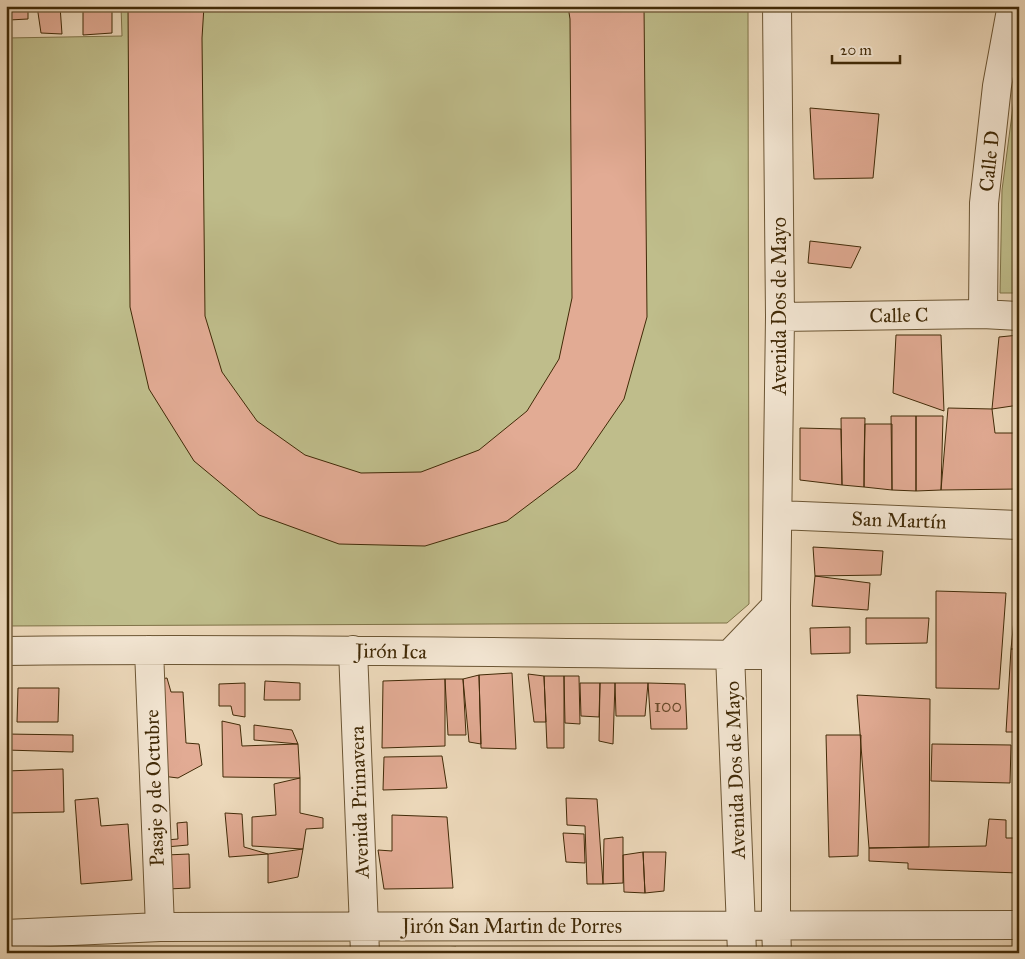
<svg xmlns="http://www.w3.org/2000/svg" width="1025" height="959" font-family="'IM FELL Great Primer',serif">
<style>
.green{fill:#bfbd8b;stroke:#807449}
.building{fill:#e2ab94;stroke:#412a07}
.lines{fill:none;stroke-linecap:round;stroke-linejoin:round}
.minor-casing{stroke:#6c5634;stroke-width:30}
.minor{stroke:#f3e6d3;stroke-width:28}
.labels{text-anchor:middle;stroke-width:4;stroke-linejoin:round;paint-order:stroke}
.number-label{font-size:18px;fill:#694a2a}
.street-label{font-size:20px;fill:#412a07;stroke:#f3e6d3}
</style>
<rect width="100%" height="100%" fill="#edd9bb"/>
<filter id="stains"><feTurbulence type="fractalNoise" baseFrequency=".004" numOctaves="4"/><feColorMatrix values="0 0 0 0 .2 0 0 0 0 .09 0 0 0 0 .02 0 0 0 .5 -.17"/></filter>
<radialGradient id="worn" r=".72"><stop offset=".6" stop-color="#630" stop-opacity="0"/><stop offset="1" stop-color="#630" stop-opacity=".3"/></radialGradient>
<!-- green -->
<path class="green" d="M121,6H748L749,604L727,623L6,626V38L122,36Z
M1019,76V293H1000L1002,190L1016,84Z"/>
<!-- building -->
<path class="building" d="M9,6H28V19L9,20Z
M37,6H60L62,34L41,33Z
M83,6H112V33L83,35Z
M128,6H204L202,38L205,316L222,372L257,421L305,455L361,473L421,472L479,450L527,411L559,359L572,298L570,19L568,6H644L647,317L624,399L576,469L507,521L425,546L339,544L259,515L194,461L149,389L130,307Z
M810,108L879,114L873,178L814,179Z
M810,241L861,247L851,268L808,263Z
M896,335H941L944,411L893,393Z
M1019,335V405L992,409L999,337Z
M948,408L992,409L995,433H1019V489L941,490Z
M891,416H916V491L892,490Z
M916,416H943L941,490L916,491Z
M841,418H865L864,460V487L842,485Z
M865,424H892V490L864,487Z
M800,428L841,429L842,485L800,480Z
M813,547L883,551L881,575L815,576Z
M815,576L870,583L868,610L812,606Z
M936,591L1006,593L999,689L936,688Z
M1015,610H1019V649H1011Z
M866,618H929L927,643L866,644Z
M850,627V653L811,654L810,628Z
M1011,649H1019V732H1006Z
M512,673L516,749L481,748L479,675Z
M528,674L544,676L546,722H534Z
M479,675L481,744L469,742L463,679Z
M544,676H564V748H547Z
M564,676H579L580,724L565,723Z
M167,678L171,692H183L186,743L199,744L202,765L178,778L162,776L153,680Z
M445,679H463L466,735H448Z
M445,679V746L382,748L383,681Z
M265,681L300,683V700H264Z
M245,683V717L233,715L231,706H219V684Z
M580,683H600L599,717L581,716Z
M600,683H615L613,744L599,741Z
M615,683H648L645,716H616Z
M648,683L685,684L687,729H651Z
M18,688H59L58,722H17Z
M857,695L930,699L929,847L869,848Z
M222,721L240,725L242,746L298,744L300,778L223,777Z
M254,725L292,730L298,744L254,740Z
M6,734L73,735V752L6,750Z
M826,735H861L858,856L829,857Z
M932,744L1011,745L1010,783L931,781Z
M442,756L447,788L383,790L384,757Z
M63,769L64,812L7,813L6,771Z
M300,778V813L323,818V828L306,829L303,849L252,846V817L276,815L274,784Z
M98,798L101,826L128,824L132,880L81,884L75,800Z
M566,798L597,799L603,884H587L585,826L567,825Z
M225,813L242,814L244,847L268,854L229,857Z
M392,815L447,817L453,888L384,889L378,850L392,851Z
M989,819L1006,820V838H1019V873L908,869V863L869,861V848L986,846Z
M187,822L188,845L166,847V840L178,839L177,823Z
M563,833L584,834L585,863L566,862Z
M623,837V883L603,884L604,839Z
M303,849L298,877L268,883V854Z
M643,852L645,893L624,892L623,855Z
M643,852H666L664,891L645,893Z
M189,854L190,888L167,889L166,855Z
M456,947V953H433V949Z"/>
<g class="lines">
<!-- minor casing -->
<g class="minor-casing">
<path id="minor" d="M777,6L780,317L776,606V925L777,953
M983,314L984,203L997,86L1011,10
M780,317L983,314L1019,316
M778,515L1019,525
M149,650L160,927
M353,650L365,953
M6,651C263,648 520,653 776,655
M6,934L160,927L1019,925
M742,953L730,654L776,606"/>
</g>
<!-- minor -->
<use href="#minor" class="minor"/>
</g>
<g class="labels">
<!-- number labels -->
<g class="number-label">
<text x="668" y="712">100</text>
</g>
<!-- street labels -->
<g class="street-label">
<text transform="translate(989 161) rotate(-84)" y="7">Calle D</text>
<text transform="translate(779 306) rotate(-90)" y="7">Avenida Dos de Mayo</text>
<text transform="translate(899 315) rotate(-1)" y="7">Calle C</text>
<text transform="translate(899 520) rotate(2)" y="7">San Martín</text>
<text transform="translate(391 651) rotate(1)" y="7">Jirón Ica</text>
<text transform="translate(735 770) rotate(-92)" y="7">Avenida Dos de Mayo</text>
<text transform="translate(154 788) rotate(-92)" y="7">Pasaje 9 de Octubre</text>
<text transform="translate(359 802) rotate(-92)" y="7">Avenida Primavera</text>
<text x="512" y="933">Jirón San Martin de Porres</text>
</g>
</g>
<!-- margin -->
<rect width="1025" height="959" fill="none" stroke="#edd9bb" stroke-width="25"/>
<rect x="8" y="8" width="1010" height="944" fill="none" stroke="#412a07" stroke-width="2.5"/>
<rect x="12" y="12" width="1000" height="934" fill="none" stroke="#412a07"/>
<!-- scale -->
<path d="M832 55v8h68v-8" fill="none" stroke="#412a07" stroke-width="2.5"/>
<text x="840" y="55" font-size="15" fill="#412a07" stroke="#f3e6d3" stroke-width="4" paint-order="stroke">20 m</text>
<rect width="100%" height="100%" filter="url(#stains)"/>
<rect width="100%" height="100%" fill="url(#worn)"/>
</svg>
